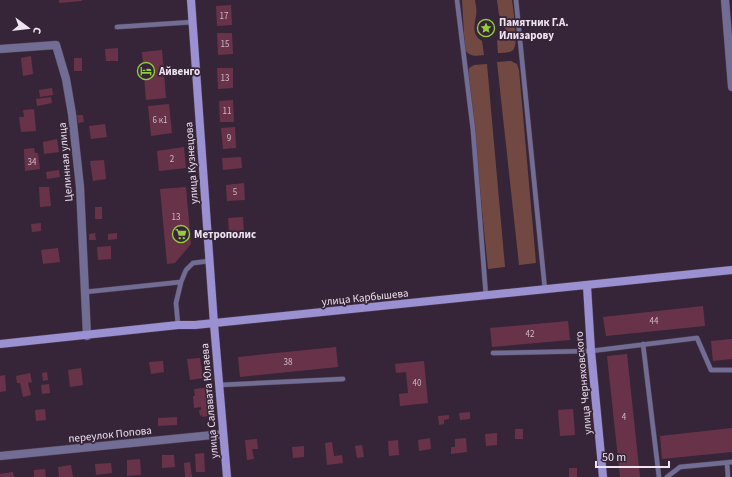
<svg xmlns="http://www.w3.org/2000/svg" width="732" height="477" font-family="'Source Sans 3',sans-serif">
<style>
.green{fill:#714942}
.building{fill:#683348}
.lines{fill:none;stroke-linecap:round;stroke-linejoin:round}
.lane-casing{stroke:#504052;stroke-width:5.5}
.street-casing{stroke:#504052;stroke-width:9}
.secondary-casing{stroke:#504052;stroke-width:9}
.lane{stroke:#726d95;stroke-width:4.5}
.street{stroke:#726d95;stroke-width:8}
.secondary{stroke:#9a90d2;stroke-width:8}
.labels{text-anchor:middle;stroke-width:3.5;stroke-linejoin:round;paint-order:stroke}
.number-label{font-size:9px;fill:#cdb7c6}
.poi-label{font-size:11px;font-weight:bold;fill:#efe3f0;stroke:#362538;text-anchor:start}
.street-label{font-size:11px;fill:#efe3f0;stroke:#362538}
</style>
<rect width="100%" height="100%" fill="#362538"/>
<!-- green -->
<path class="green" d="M462,0H475C476,5 477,11 476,16C474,27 472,35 482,41L484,55C476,56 470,57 465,50Z
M497,0H512C513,9 519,45 513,50C510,53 502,53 498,53L497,41L502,36L505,29L504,21L499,15Z
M511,61L517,64L519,70L536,263L519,265L497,62Z
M487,64L505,267L488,269L468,73L469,68L474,65Z"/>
<!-- building -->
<path class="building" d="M59,0H82V1L59,3Z
M231,5L232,25L217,26L216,6Z
M217,33H232L233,54L218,55Z
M118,48V61H106L105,49Z
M162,50L166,98L146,100L142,52Z
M31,56L33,74L23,76L21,58Z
M74,58H82V71H74Z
M217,68H233V88L218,89Z
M52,88L53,95L40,97L39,90Z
M51,97L52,103L37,106L36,99Z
M233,100L234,122H220L219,101Z
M169,104L172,133L151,136L148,106Z
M34,109L36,131L21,132L19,117H24L23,110Z
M77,115H83L84,122L78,123Z
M105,124L107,137L91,139L89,126Z
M235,127L236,148L223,149L221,128Z
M57,139L59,152L44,154L43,142Z
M184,147L186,168L159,171L157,151Z
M34,148L35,153H38L40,169L25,171L24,149Z
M241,157L242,168L223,170L222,158Z
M104,160L106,179L93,181L90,161Z
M59,170L60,177L47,179L46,172Z
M244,183L245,200L227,201L226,185Z
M39,187H49L51,206L40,207Z
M186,187L191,244L175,263L167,264L160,189Z
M95,207H102V219H95Z
M243,217L244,234L229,235L228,218Z
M41,223V231L32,232L31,224Z
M95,233L96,240H89V234Z
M117,233V239L108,240V234Z
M111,246V259L98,260L97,247Z
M58,248L60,262L43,264L41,250Z
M703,306L705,326L606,336L603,317Z
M568,321L570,340L492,347L490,328Z
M732,339V359L713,361L711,341Z
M336,347L338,367L240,377L238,357Z
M627,354L640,477H620L607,356Z
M200,358L203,378L190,380L187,359Z
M163,361L164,372L151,374L149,362Z
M424,361L428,403L400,406L399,394L408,393L406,372L396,373L395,364Z
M81,368L83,385L70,387L68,370Z
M47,372L48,380L43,381L42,373Z
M30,373L32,382L28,383L31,395L23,397L20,383H17L16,376Z
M5,375L6,391L0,392V376Z
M49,384L50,393L42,394L41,385Z
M211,387L214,415L202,417V415L200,416L199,410H201V407L194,408L193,396H195L194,389Z
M45,409L46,420L36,421L35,410Z
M573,409L575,435L560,436L558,410Z
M470,412V419L460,420L459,413Z
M449,415V419L444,420V424L439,425L438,416Z
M177,417V425L158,426V418Z
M732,428V452L662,459L660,436Z
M515,429H523V439H515Z
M497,433V445L486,446L485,434Z
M430,438L431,449L419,451L418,440Z
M466,438L467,452L451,454V447H455V439Z
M257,439L258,449H252L254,459L247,460L245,440Z
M398,440L399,455L389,456L388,441Z
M332,442L334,456L342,455L343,463L327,465L325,443Z
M362,445L364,457L357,458L355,446Z
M304,446V457L293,458L292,447Z
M204,453L205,472H196L195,454Z
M162,455H174L175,467L162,468Z
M140,459L141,475L127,476V460Z
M190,462L192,477H185L184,463Z
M111,463L112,473L96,475L95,464Z
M71,465L73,477H59L58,467Z
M569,468H577V477H569Z
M45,469L46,477H34V470Z
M13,472L14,477H0V474Z"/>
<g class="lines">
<!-- lane casing -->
<g class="lane-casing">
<path id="lane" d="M457,0L473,130L486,296
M516,0L545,290
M117,27L193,22
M85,292L181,282
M178,325L176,303L181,282L186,270L193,263L209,261
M643,344L659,477
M493,353L591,351L697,338L711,370H732
M219,385L343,379
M727,463L728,477
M667,477L680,467L732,462"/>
</g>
<!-- street casing -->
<g class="street-casing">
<path id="street" d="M725,0L732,87
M0,49L56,45L66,79L72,114L80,187L87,336
M0,456L223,434"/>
</g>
<!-- secondary casing -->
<g class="secondary-casing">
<path id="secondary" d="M191,0L214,324L227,477
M587,286L591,351L603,477
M0,344L178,325H195L732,270"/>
</g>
<!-- lane -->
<use href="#lane" class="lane"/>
<!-- street -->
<use href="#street" class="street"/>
<!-- secondary -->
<use href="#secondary" class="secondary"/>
</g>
<!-- icons -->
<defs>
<g id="sight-ring" transform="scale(0.9)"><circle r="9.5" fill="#362538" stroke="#94cc3c" stroke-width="1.5"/><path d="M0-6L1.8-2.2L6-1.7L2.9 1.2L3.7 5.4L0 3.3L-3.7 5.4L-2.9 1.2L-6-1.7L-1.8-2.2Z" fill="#94cc3c"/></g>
<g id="hotel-ring" transform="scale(0.9)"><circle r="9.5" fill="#362538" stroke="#94cc3c" stroke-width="1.5"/><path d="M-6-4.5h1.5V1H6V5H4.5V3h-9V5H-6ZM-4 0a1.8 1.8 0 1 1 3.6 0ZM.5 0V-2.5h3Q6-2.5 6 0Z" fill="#94cc3c"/></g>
<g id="supermarket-ring" transform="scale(0.9)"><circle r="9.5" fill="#362538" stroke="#94cc3c" stroke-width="1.5"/><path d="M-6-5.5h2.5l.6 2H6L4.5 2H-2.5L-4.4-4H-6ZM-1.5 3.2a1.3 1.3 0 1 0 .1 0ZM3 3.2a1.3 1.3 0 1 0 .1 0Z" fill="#94cc3c"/></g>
</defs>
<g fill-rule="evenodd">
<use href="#sight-ring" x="486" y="28"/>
<use href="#hotel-ring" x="146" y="71"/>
<use href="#supermarket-ring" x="181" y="234"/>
</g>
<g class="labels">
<!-- number labels -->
<g class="number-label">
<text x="224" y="19">17</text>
<text x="225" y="47">15</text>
<text x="225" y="81">13</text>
<text x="227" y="114">11</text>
<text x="160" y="123">6 к1</text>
<text x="229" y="141">9</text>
<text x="172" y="162">2</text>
<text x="32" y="165">34</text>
<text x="235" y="195">5</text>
<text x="176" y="220">13</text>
<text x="654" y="324">44</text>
<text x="530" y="337">42</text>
<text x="288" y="365">38</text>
<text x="417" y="386">40</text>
<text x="624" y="420">4</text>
</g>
<!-- poi labels -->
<g class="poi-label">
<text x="499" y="26">Памятник Г.А.<tspan x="499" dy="13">Илизарову</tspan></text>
<text x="159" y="75">Айвенго</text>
<text x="194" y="238">Метрополис</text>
</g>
<!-- street labels -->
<g class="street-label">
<text transform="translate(65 162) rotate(-95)" y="4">Целинная улица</text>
<text transform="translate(191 163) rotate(-94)" y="4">улица Кузнецова</text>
<text transform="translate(365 297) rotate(-6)" y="4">улица Карбышева</text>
<text transform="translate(583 383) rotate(-95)" y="4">улица Черняховского</text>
<text transform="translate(209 401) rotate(-95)" y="4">улица Салавата Юлаева</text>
<text transform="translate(110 434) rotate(-6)" y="4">переулок Попова</text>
</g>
</g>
<!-- north arrow -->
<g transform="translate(28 28) rotate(105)" stroke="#362538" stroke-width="3" paint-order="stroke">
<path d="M0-3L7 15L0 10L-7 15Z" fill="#efe3f0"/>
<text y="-6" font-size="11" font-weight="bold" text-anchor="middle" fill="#efe3f0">С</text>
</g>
<!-- scale -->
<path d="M596 461v6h73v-6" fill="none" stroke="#efe3f0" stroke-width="2"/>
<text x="602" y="461" font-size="12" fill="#efe3f0" stroke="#362538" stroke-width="3" paint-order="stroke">50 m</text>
</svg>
